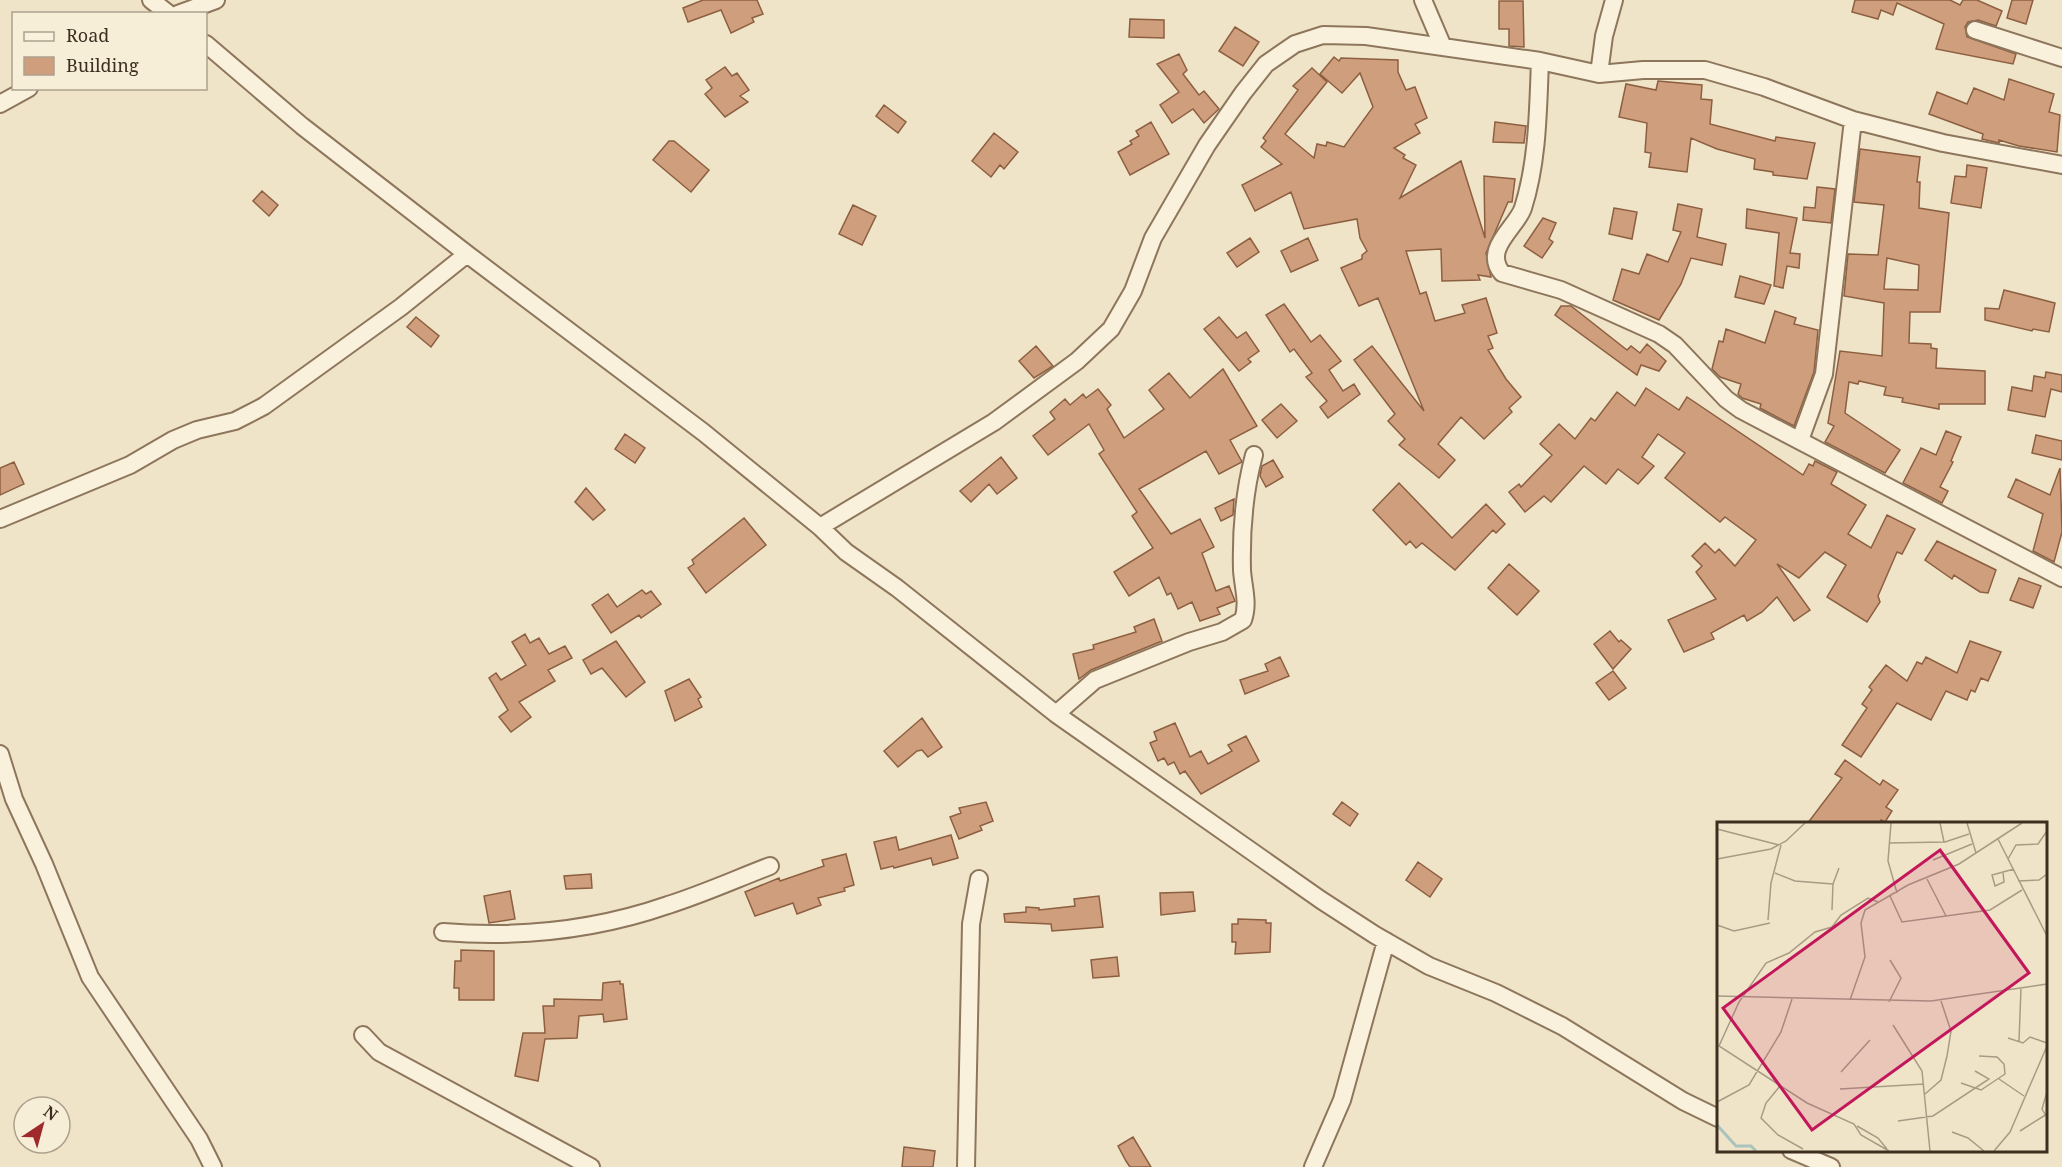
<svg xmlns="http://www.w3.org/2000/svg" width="2062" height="1167" font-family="'Noto Serif',serif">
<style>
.building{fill:#cf9f7d;stroke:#8d5f41;stroke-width:1.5;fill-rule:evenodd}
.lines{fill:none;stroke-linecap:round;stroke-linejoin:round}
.minor-casing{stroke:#8d765c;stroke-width:20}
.minor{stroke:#faf1dc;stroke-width:16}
.inset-river{fill:none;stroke:#a9c4bc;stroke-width:3}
.inset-road{fill:none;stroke:#a89b85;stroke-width:1.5}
.view{fill:#c2185b;fill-opacity:0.15;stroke:#c2185b;stroke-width:3}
.inset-edge{fill:none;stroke:#3d2e20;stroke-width:3}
</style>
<rect width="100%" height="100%" fill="#f0e4c8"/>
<!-- building -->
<path class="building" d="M703,0H757L763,14L752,18L754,22L731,33L721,10L688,22L683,8Z
M1855,0H1950L1960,5L1963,0H1977L2002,11L1996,26L1978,20L1968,22L1965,27L1967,37L2016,54L2013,64L1936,49L1944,24L1897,3L1893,15L1881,10L1878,19L1852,12Z
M2012,0H2033L2026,24L2007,18Z
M1499,1H1523L1524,47L1509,46V29H1499Z
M1130,19L1164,20V38L1129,37Z
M1235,27L1259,42L1243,66L1219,51Z
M1179,54L1187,70L1183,74L1199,95L1204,91L1219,109L1204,123L1193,109L1172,123L1160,105L1179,92L1157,64Z
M1334,57L1339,61L1341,58L1398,60V72L1406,90L1415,87L1427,118L1415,124L1420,133L1394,148L1405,155L1403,158L1416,165L1400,198L1461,161L1485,238L1484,176L1515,179L1512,202H1508L1486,253L1491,277L1478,275L1480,280L1442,281L1441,249L1406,251L1420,294L1426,292L1435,321L1465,313L1462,305L1486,298L1497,333L1488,336L1493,348L1488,350L1506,379L1521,397L1509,408L1512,412L1484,439L1461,417L1438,444L1455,460L1439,478L1399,445L1405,439L1388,421L1395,414L1354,360L1372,346L1424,411L1378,298L1359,306L1341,268L1362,259V255L1367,251L1360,238L1357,219L1304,229L1291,192L1255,211L1242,185L1282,164L1261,147L1266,141L1263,138L1298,90L1293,86L1312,68L1327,82L1285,134L1314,158L1317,144L1326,146L1327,142L1344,147L1373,107L1360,73L1342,93L1320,74Z
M725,67L732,76L737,73L749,90L740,96L748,102L725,117L705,94L712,88L706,80Z
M2009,79L2054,94L2049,112L2060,115L2057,152L2019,146L1999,140V143L1982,139L1983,134L1929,114L1937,92L1967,104L1974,88L2004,100Z
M1658,81L1702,85L1701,99L1712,100L1710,124L1775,141L1776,137L1815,143L1807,179L1773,175V172L1754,169L1755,159L1717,149L1691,138L1687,172L1649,167L1651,153L1645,152L1647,123L1619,117L1626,84L1656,90Z
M884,105L906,122L898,133L876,116Z
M1151,122L1169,154L1130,175L1118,152L1132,144L1130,141L1139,136L1136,131Z
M1495,122L1526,126L1524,143L1493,142Z
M994,133L1018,152L1004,169L1000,165L991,177L972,161Z
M669,141H674L709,170L691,192L653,160Z
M1860,149L1920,157L1917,182H1920L1919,208L1949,213L1940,312H1910L1909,343L1931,344V348L1937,349L1936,368L1985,371V404H1939V409L1902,402L1903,398L1884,395L1886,387L1859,381L1858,384L1849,382L1845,413L1900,450L1885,473L1825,442L1834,426L1828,423L1840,351L1882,356L1884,303L1844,296L1848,254L1878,255L1884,205L1854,202ZM1887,258L1919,265L1918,290L1884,289Z
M1967,165L1987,168L1981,208L1951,203L1955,176L1966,177Z
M1817,187L1835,189L1831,223L1803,220L1804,207L1815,208Z
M262,191L278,205L269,216L253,201Z
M1678,204L1702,209L1697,237L1726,244L1722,265L1691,258L1681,284L1659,320L1613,300L1622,269L1639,274L1647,254L1668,262L1681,232L1673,230Z
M853,205L876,216L862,245L839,234Z
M1614,208L1637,212L1632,239L1609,234Z
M1747,209L1797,218L1790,253L1800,254L1799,268L1787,266L1783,288L1774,286L1779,233L1746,228Z
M1543,218L1556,223L1549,239L1553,242L1542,258L1524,246Z
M1250,238L1259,252L1237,267L1227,253Z
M1308,238L1318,260L1291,272L1281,251Z
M1740,276L1771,285L1764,304L1735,297Z
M2004,290L2055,303L2049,332L2033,329L2032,331L1985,320V308L1999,309Z
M1284,304L1311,342L1320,335L1341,361L1329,370L1343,391L1354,384L1360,394L1328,418L1320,407L1327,401L1306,377L1312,373L1294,349L1290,352L1266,315Z
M1561,306H1571L1627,350L1631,346L1640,353L1647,344L1666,361L1659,371L1641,365L1637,375L1555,315Z
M1775,311L1796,318L1794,324L1818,330L1814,372L1794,426L1760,408L1761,404L1742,398L1738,394L1741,384L1720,377L1712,369L1719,341L1723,342L1726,329L1765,343Z
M416,317L439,336L431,347L407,327Z
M1219,317L1237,338L1246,332L1259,351L1248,359L1251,362L1239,371L1204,329Z
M1036,346L1053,366L1034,378L1019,361Z
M1223,369L1257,426L1230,440L1242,462L1219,474L1206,451L1139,489L1171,534L1200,519L1214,547L1202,553L1216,591L1229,586L1235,601L1217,608L1220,614L1200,621L1192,602L1178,609L1171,593L1167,595L1159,577L1129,596L1114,572L1153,548L1132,516L1137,512L1099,454L1104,450L1089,424L1048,455L1033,436L1055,419L1050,412L1065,399L1070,405L1083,394L1086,398L1098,389L1111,405L1107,409L1124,438L1164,409L1149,390L1169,373L1190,398Z
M2046,372L2062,375V392L2051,389L2045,417L2008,410L2012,387L2032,391L2034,376L2045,378Z
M1646,388L1679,410L1687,397L1803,475L1809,464L1813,466L1815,461L1837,472L1831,484L1866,505L1848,534L1871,548L1887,515L1915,529L1902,554L1897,552L1878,596L1880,602L1867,622L1827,597L1846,565L1825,552L1799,578L1777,564L1810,610L1794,621L1777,597L1762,612L1747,621L1744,615L1711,633L1714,639L1684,652L1668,620L1716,599L1696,572L1702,566L1692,556L1705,543L1715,553L1719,549L1735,566L1756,540L1725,517L1720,522L1665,478L1685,453L1658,434L1642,457L1654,466L1638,484L1618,469L1606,484L1584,466L1551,502L1544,496L1525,512L1509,492L1519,484L1521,487L1552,455L1540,444L1559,424L1575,439L1591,418L1595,421L1617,392L1635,406Z
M1281,404L1297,421L1277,438L1262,420Z
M1946,431L1961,437L1951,461L1953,462L1940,487L1948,491L1942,503L1903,483L1921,448L1936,455Z
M625,434L645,448L635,463L615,449Z
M2036,435L2062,441V460L2032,453Z
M1001,457L1017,478L997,494L989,484L971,502L960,491Z
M1273,460L1283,477L1266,487L1260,476L1262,466Z
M14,462L24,484L0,495V468Z
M2060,468L2062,532L2054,562L2033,551L2043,514L2008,497L2016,479L2050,495Z
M1399,483L1452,538L1486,504L1505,524L1496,533L1493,530L1455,570L1422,543L1416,548L1410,541L1406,545L1373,510Z
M586,488L605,510L593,520L575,502Z
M1234,499L1233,515L1221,521L1215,508Z
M744,518L766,545L706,593L688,568L694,564L692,560Z
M1937,541L1996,570L1988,593L1980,592L1954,575L1952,579L1925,560Z
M1509,564L1539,591L1517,615L1488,588Z
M2019,578L2041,586L2033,608L2010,600Z
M642,590L646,594L651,591L661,604L641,618L639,615L611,633L592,605L608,594L617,607Z
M1154,619L1162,641L1091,670L1079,679L1073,654L1094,649L1093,645L1136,632L1134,627Z
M1610,631L1619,642L1621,640L1631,649L1613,669L1594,644Z
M525,634L530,643L539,638L549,654L565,646L572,658L548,670L555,681L519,702L531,717L511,732L499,717L508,710L489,678L496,673L501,680L526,665L512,642Z
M616,641L645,682L626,697L602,668L591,674L583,660Z
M1970,641L2001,652L1988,681L1981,678L1975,692L1971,690L1967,700L1946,691L1931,720L1897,703L1861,757L1842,745L1867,708L1862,704L1872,690L1869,687L1886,665L1907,681L1917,662L1922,664L1926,657L1957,673Z
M1280,657L1289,676L1245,694L1240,680L1268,671L1265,664Z
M1613,671L1626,688L1609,700L1596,683Z
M689,679L701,697L698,699L702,707L675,721L665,691Z
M922,718L942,747L928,757L922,750L917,751L898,767L884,751Z
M1175,723L1190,757L1201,751L1208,764L1232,751L1228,745L1246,736L1259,761L1201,794L1185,771L1180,774L1174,762L1168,765L1164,758L1158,761L1150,743L1157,740L1154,732Z
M1845,760L1880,785L1883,780L1898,790L1886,807L1892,811L1885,822L1881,820L1879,824H1807L1842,778L1835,774Z
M986,802L993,821L980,826L982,830L959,839L950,817L961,813L959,808Z
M1342,802L1358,814L1350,826L1333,814Z
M951,835L958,858L933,865L931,858L894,868L893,866L881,869L874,842L896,837L899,850Z
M846,854L854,885L844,888L845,891L818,898L821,905L797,914L793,903L755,916L745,892L779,878L780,881L824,866L822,860Z
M1418,862L1442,879L1430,897L1406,880Z
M591,874L592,888L566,889L564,876Z
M510,891L515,919L489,923L484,896Z
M1193,892L1195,911L1161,915L1160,893Z
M1099,896L1103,927L1052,931L1051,924L1005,922L1004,914L1026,912V907L1039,908V910L1075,906L1074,899Z
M1238,919L1266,920V923H1271L1270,952L1235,954L1236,942H1232V924H1238Z
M461,950L494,951V1000H459V988H454L455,961H461Z
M1117,957L1119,976L1093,978L1091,960Z
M620,981V984H623L627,1019L604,1022L603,1014L579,1016L577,1038L545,1039L538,1081L515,1076L523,1033H545L543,1006H554V999L602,1000L603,983Z
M1133,1137L1151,1167H1130L1126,1161L1118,1146Z
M904,1147L935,1151L933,1167H902Z"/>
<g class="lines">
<!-- minor casing -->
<g class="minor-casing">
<path id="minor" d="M151,0L169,14
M1423,0L1443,47
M178,14L216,0
M1975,30L2062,58
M206,44L302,126L467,254L703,432L820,527L846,552L897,588L1056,714L1321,900L1375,935L1429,966L1496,993L1562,1026L1683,1101L1718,1118
M1540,61C1538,109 1538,161 1523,208C1517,227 1482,249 1502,273L1561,290L1659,334L1675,345L1726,399L1741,410L2062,578
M1599,74L1604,36L1614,0
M0,104L29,88
M1800,440L1824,374L1853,120
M0,519L130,465L173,440L197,430L235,421L264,406L401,307L467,254
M820,527L994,422L1077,361L1111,329L1133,291L1153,238L1207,145L1243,93L1266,64L1295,44L1323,35L1366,36L1443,47L1540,61L1599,74L1643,70H1705L1764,87L1853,120L1943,143L2062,165
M1056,714L1095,680L1189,642L1222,632L1243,620C1249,603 1243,587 1242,570C1241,531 1244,492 1254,455
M0,754L14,799L44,864L90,977L199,1139L213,1167
M443,932C519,938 596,930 668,905C703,894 736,879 770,866
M363,1035L379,1052L591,1167
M1791,1150L1831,1167
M966,1167L971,924L979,879
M1313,1167L1342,1100L1386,941"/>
</g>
<!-- minor -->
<use href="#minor" class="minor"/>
</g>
<!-- overview -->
<g transform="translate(1717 822)">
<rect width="330" height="330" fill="#f0e4c8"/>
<path class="inset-river" d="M0,303L19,324H34L39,329"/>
<path class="inset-road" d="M174,1L171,39L180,71M223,1L227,20M250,1L259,31M0,7L62,23M281,17L330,114M172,21L228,20L252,12M0,37L54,27L69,19L88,1M291,37L299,23L321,22L330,9M216,38L255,22M286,50L287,60L278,64L275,53L297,47M58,51L78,59L116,62M210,57L229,94M301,59L322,58L330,52M173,74L185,100L273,88L305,68M161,80L151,76L124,93L115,105L98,110L72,131L49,141L22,180L2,224L90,281L137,302L144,313L172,329M115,88L116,62L122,46M51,98L54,61L64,23M0,103L17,109L53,101M0,174L214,179L330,162M133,178L148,135L144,101L148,88L191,63L242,42L305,1M172,180L184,156L173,138M176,203L205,249L213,329M291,216L306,221L313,215L330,221M302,219L304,166M124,250L153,218M282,257L307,274M244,261L264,268L288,252L287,242L280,235L262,234M63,264L49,281L44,296L61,313L86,327M123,267L207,262M208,272L224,258L230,234L234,209L224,179M0,280L32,263L64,210L75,177M329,294L325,287L330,270M181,299L216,294L272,257L258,249M140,304L161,316L170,327M303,309L330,292M235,310L251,316L267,329M277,329L293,310L330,224"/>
<path class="view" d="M223,28L312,151L95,308L6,186Z"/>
<rect width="330" height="330" class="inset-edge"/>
</g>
<!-- legend -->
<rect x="12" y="12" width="195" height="78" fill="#f7eed8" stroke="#ada18e" stroke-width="1.5"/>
<rect x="24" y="32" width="30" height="9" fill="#faf1dc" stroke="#ada18e" stroke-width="1.5"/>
<text x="66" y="42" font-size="18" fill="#3d2e20">Road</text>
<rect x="24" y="57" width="30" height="18" fill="#cf9f7d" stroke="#ada18e" stroke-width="1.5"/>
<text x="66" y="72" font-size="18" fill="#3d2e20">Building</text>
<!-- north arrow -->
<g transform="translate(42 1125) rotate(36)"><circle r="28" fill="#f7eed8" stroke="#ada18e" stroke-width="1.5"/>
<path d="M0-4.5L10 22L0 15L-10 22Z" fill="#9e2a2b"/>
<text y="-9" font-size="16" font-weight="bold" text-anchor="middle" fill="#3d2e20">N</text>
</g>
</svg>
